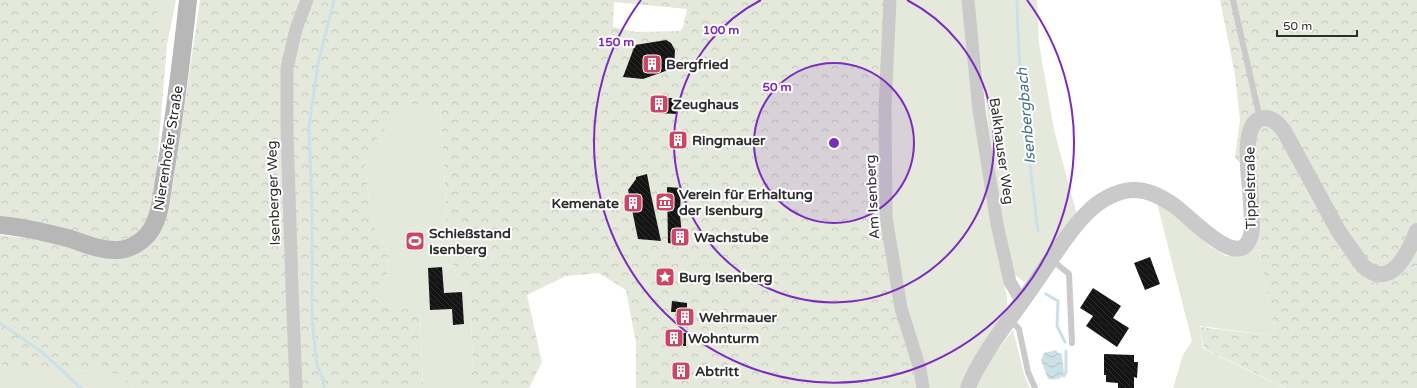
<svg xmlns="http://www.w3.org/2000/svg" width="1417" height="388" font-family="'Varela Round',sans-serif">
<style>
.grass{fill:#e5e9dc}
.forest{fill:url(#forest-crowns);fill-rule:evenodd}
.water{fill:url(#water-waves)}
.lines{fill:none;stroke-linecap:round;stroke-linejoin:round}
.stream{stroke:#cbe0e7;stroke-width:3}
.building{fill:url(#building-back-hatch)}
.service{stroke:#cacaca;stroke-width:6}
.minor{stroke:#cacaca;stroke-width:13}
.tertiary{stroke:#cacaca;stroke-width:16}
.secondary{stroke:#b7b7b7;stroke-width:18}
.ring{fill:none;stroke:#7b2cbf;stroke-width:2}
.labels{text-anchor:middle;stroke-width:4;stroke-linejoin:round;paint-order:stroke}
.poi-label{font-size:14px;font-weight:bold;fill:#2d2d2d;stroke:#fff;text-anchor:start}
.street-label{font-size:14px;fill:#2d2d2d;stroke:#fff}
.water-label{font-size:15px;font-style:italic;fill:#457685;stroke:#fff}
.centre{fill:#7b2cbf;stroke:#fff;stroke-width:2}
.ring-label{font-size:12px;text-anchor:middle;font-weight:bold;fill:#7b2cbf;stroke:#fff;stroke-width:4;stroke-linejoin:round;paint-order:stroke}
</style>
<defs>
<pattern id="forest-crowns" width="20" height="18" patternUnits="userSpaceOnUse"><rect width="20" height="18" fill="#e5e9dc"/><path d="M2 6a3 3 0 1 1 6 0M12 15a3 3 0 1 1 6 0" fill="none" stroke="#c5c8bd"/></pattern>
<pattern id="water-waves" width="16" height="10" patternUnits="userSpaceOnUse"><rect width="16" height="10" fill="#cbe0e7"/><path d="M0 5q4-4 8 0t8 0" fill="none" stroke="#afc0c6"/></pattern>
<pattern id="building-back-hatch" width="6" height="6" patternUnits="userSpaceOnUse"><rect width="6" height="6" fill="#141414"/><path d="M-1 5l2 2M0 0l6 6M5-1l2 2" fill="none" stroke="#2e2e2e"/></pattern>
</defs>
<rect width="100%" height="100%" fill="#fff"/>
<!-- grass -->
<path class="grass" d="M153,0H176L167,45L154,7Z
M894,0H965L991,223L1007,297L1008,314L961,388H924L903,307L890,219L888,109Z
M974,0H1037L1039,43L1054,130L1077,215L1034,274L1024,282L1014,274L1002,221L989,129Z
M405,102L440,107L449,250L456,274L470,290L473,370L466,388H423L420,312L402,308L376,300L387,275L388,251L377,233L370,209L364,156Z
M1156,199L1182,217L1209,246L1226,256L1246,253L1255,233L1276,336L1200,326L1203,349L1285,388H1173L1183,355L1192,341Z
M1013,330L1024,374L1030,388H977L988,363Z
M0,363L8,369H70L120,374L133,388H0Z"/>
<!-- forest -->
<path class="forest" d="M0,0H153L167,46L154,197L147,223L133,236L114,243L0,219Z
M200,0H888L883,218L919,388H636V343L626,290L599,273L566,276L527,295L542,362L529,388H466L473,370L470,290L456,274L449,250L440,107L405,103L364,156L370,209L377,233L388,251L387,275L376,300L402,308L420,312L423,388H133L119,374L70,369H8L0,363V235L42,240L96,255L152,239L170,204ZM614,2L687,9L683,27L680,31L636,32L613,27Z
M1220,0H1417V388H1286L1204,349L1200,327L1276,336L1255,234L1253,175L1235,158L1240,120L1235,75Z"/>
<!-- water -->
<path class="water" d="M1056,350L1058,353L1062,354C1062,367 1071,382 1048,379L1041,360L1044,353Z"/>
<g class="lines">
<!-- stream -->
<path class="stream" d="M1017,0C1018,77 1029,155 1038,231
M1046,294L1058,301L1057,326L1065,342
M0,323L42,352L81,388
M1064,376L1066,372V351
M324,388V381L317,366L312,319V211L309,126L318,64L334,0"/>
</g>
<!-- building -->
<path class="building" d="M666,40L671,43L675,50L674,68L643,79L623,77L635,45Z
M658,98H677V114L659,113Z
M647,174L651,195L661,241L638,239L628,190L636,179V177Z
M667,187L681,188L680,215L683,245L668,243Z
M1150,257L1160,284L1145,290L1134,263Z
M442,267L444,293L462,292L464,324L453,325L452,309L430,310L428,268Z
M1093,288L1121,306L1113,318L1129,328L1117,347L1086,326L1093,316L1080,308Z
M672,301L687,303V318L675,316L676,312H671Z
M673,332L686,333V346L673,345Z
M1104,354L1134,355V362H1138L1137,378L1134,377V388H1118V383L1106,382V375H1104Z"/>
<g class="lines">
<!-- service -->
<path class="service" d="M1233,0L1260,119
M1052,260L1069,274L1072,343
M1010,319L1019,329L1028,372L1035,388"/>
<!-- minor -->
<path class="minor" d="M890,0L885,108L886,217L901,308L920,369L923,388
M968,0L979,110L997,224L1010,282L1022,302
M296,388L292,288L287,129V68L296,29L307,0"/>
<!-- tertiary -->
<path class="tertiary" d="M968,388C981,354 1012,317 1033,286C1050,262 1068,231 1089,211C1100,200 1117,191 1132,190C1147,189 1160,196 1172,204C1190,215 1245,281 1252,229C1252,216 1251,202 1250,189C1249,174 1240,120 1264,118C1273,117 1279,125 1284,131L1339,232L1363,266C1391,291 1408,253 1417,231"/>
<!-- secondary -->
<path class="secondary" d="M0,225C24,227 48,233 71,239C86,244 103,251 118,250C131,249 144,241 151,230C162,213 162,188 166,168C175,112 182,56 188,0"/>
</g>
<!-- distance rings -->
<circle cx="834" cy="143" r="80" fill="#7b2cbf" fill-opacity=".12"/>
<g class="ring">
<circle cx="834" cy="143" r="80"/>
<path d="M907 0A160 160 0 1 1 761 0"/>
<path d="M1027 0A240 240 0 1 1 641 0"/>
</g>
<!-- icons -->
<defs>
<g id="building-square" transform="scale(1)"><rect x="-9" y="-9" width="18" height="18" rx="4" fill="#cf4465" stroke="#fff"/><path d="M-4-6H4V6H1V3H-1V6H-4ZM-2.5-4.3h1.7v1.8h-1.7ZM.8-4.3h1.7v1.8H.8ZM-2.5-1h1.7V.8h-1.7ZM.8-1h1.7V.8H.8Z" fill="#fff"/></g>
<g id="museum-square" transform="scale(1)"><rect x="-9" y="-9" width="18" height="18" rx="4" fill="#cf4465" stroke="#fff"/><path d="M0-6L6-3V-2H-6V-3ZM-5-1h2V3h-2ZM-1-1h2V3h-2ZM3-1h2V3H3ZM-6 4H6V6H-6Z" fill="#fff"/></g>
<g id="stadium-square" transform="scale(1)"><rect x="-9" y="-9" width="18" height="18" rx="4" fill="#cf4465" stroke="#fff"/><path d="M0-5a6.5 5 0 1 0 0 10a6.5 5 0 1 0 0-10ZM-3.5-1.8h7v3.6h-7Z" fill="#fff"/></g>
<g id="sight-square" transform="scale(1)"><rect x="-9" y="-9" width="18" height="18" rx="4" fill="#cf4465" stroke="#fff"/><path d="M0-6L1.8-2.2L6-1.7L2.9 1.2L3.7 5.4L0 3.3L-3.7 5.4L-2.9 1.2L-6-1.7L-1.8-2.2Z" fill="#fff"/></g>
</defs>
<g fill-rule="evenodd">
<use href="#building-square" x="652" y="64"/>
<use href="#building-square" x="659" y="104"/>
<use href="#building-square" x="678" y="140"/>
<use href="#museum-square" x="665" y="202"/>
<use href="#building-square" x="633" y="203"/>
<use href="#building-square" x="680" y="237"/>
<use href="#stadium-square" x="415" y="241"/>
<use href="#sight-square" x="665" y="277"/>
<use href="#building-square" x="685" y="317"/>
<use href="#building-square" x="674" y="338"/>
<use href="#building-square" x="681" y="371"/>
</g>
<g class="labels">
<!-- poi labels -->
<g class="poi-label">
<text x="666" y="69">Bergfried</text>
<text x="673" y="109">Zeughaus</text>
<text x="692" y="145">Ringmauer</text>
<text x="679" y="199">Verein für Erhaltung<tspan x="679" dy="16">der Isenburg</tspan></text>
<text x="619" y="208" text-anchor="end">Kemenate</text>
<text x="429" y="238">Schießstand<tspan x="429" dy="16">Isenberg</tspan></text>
<text x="694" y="242">Wachstube</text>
<text x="679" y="282">Burg Isenberg</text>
<text x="699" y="322">Wehrmauer</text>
<text x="688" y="343">Wohnturm</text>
<text x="695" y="376">Abtritt</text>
</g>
<!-- street labels -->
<g class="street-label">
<text transform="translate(168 148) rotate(-81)" y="5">Nierenhofer Straße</text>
<text transform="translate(1002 151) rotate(82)" y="5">Balkhauser Weg</text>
<text transform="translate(1250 188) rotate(-91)" y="5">Tippelstraße</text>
<text transform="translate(273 193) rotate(-92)" y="5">Isenberger Weg</text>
<text transform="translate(872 197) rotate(-93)" y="5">Am Isenberg</text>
</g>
<!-- water labels -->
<g class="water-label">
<text transform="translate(1026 116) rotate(-95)" y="5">Isenbergbach</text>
</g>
</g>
<circle cx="834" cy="143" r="6" class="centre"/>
<g class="ring-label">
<text x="721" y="34">100 m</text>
<text x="616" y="46">150 m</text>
<text x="777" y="91">50 m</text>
</g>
<!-- scale -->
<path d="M1277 30v6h80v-6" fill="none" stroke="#2d2d2d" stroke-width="2"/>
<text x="1283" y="30" font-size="12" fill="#2d2d2d" stroke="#ffffff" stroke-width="3" paint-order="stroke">50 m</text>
</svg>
